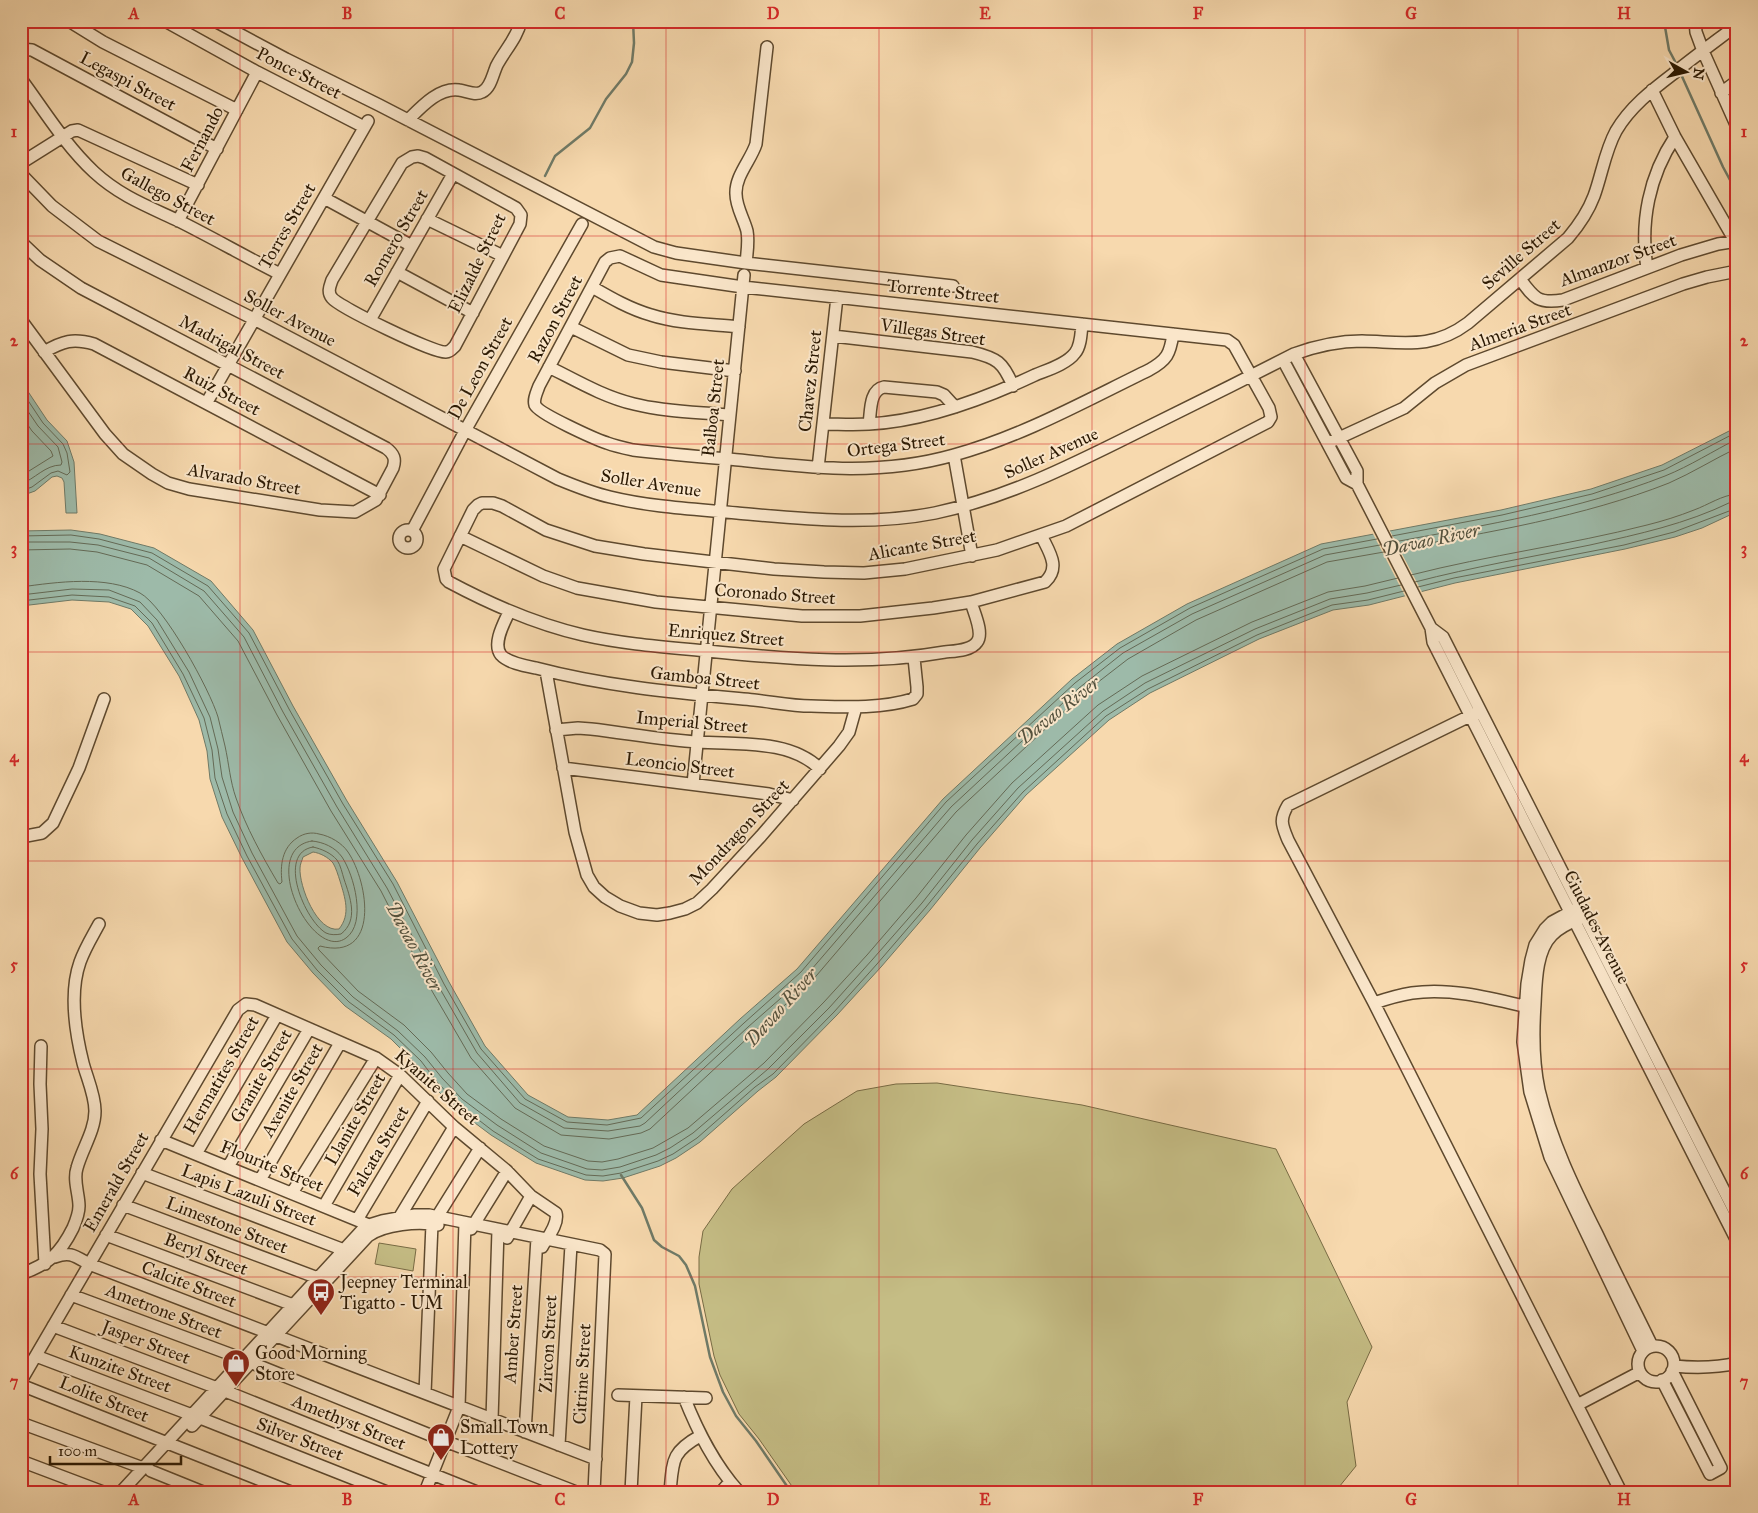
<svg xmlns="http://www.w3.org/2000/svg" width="1758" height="1513" font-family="'IM FELL Great Primer',serif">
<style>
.green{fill:#c5bd85;stroke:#786b44}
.water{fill:#9dbaa9;stroke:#6f7a67;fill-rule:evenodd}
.pier{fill:#f7d9ae}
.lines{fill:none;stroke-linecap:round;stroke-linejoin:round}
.shore{stroke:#646a56;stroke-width:1}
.stream{stroke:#6f7a67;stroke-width:2.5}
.minor-casing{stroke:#5e492e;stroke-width:14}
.minor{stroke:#fae6ca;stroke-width:11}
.grid{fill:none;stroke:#d62828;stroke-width:1;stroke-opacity:0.55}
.labels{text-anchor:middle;stroke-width:4;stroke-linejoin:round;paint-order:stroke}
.street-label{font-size:18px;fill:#2b1903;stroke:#fae6ca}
.poi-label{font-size:18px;fill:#2b1903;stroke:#fae6ca;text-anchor:start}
.water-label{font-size:19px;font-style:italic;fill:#53513d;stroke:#fae6ca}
.neatline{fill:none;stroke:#d62828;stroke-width:2}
.grid-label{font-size:16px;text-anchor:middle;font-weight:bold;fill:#d62828}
</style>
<rect width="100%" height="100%" fill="#f7d9ae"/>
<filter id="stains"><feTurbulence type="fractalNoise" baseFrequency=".004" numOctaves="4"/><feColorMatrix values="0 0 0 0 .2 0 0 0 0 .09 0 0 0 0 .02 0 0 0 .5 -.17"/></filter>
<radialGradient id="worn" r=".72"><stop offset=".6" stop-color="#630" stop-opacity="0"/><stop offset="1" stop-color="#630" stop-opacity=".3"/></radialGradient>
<!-- green -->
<path class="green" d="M937,1083L1082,1105L1276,1149L1372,1347L1347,1402L1356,1466L1335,1492H796L759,1439L739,1414L720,1375L714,1356L699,1284V1257L703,1231L732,1189L804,1124L857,1091L896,1084Z
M379,1243L416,1249L413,1271L375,1264Z"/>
<!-- water -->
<path class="water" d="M21,381L47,420L67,441L74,462L77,513H66L64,482L62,478L57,476L52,477L35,491L21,496Z
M1737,427V512L1732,514L1702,528L1675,537L1625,549L1455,583L1369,605L1333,610L1259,639L1150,693L1109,720L1026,795L980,848L930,910L881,967L837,1015L776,1077L758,1091L700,1142L676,1158L660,1166L623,1178L603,1181L585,1180L536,1163L491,1135L455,1108L433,1086L417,1065L391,1039L345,1006L313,973L287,942L242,858L222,817L210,779L207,751L199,720L179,676L148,626L131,609L109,602L72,600L21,606V531L71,530L100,534L154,548L211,581L253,630L293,706L347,801L397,882L449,982L485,1046L528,1095L568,1117L608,1120L637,1115L740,1019L797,969L943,799L1072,679L1117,644L1187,604L1321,544L1501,510L1591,489L1662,465ZM313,852C320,853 328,857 333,863C336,868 338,875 340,881C345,898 351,914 339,929C317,933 299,886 300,868C300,864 302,861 303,857Z"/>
<!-- pier -->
<path class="pier" d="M1389,529L1423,594L1406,598L1372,532Z"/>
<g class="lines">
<!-- shore -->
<path class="shore" d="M21,390L43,423L63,444L67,453L70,472L67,475L58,471L51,473L32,487L21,491
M21,401L38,426L58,447L62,462L61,465C45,465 35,479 21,484
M21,415L32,431L51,451L53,456L21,476
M21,536L71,535L99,539L152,553L208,586L249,633L289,709L343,804L393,884L444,984L481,1049L525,1099L567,1122L607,1125L641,1118L744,1023L801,972L946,802L1075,683L1120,648L1190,608L1323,549L1377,539
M1392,536L1502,515L1592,494L1664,470L1737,432
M21,542H70L98,545L149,558L204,591L244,637L283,712L337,807L387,888L439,987L477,1053L520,1103L564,1128L608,1131L640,1126L645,1123L748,1027L805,977L951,807L1079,688L1123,653L1192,614L1325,555L1380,545
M1394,542C1486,525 1578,510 1665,476C1690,466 1713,451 1737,439
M1398,549C1489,532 1583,517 1669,483C1692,473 1714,459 1737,448
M21,550L70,549L97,552L147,565L199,596L238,641L277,715L331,811L381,891L432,991L471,1058L515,1108L561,1135L609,1139L641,1133L650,1129L753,1033L811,982L956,812L1084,693L1128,659L1196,620L1327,562L1384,552
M1411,575C1489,555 1569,545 1647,525C1663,521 1679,516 1694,510C1708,505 1722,495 1737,494
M1415,582C1473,567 1531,557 1590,545C1639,534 1686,524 1731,502H1737
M21,587C57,582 107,575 140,593C164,606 210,690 218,717C220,727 223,736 225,746C229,764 230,781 236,798C246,827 262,856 278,883L280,884L282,882C280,865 282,848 297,838C304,833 312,832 319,834C330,836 342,843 348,852C369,883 380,962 320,946L318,948L319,950L358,991L404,1025L431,1052L448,1073L467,1094L501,1119L544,1146L588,1161L602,1162L618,1159L653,1148L688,1128L764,1063L824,1002L867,955L916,898L966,835L1012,783L1098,705L1142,676L1252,622L1328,592L1365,586L1398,578
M1418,587L1454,578L1624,545L1674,532L1737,508
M21,595L72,589L109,590L140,602L157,620L189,672L210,717L218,749L222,777L233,812L252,853L297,936L321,965L353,997L398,1031L425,1057L442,1078L462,1099L497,1125L541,1153L587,1169L602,1170L620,1167L656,1155L670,1148L693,1133L768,1069L829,1008L872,960L922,903L972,840L1018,788L1103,711L1145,683L1255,629L1330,599L1367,593L1401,585
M21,601L72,595L109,597L135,606L152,623L183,674L204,718L212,750L215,778L227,814L247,856L292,939L317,970L349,1002L394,1035L421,1061L437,1082L458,1104L493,1131L538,1159L586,1175L603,1176L621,1173L658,1161L673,1154L697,1138L755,1087L773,1074L834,1012L877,964L926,907L977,844L1023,792L1106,716L1148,689L1257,635L1332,605L1368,600L1404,591
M312,841C323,842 335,847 342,857C354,875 367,923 346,938C312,963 257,849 312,841Z
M313,847C322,849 331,853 337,860C341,866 342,873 344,879C350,897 359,920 341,934C336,935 330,935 326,933C305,921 276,853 313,847Z"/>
<!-- stream -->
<path class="stream" d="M1664,21L1669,50L1678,67
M1680,72L1723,167L1737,193
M545,176L555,156L590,128L606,99L626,74L632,62L634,43L633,21
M621,1175L642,1208L654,1240L662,1247L679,1256L686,1265L695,1286L710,1357L723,1392L736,1416L756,1441L791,1492"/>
<!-- minor casing -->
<g class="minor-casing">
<path id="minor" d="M69,21L103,42L237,110
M165,21L257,72L364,127
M215,21L286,59L379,105L654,247L676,253L746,263L953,286
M1695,21L1696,32L1703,51L1737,127
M21,49L32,50L217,149
M21,79C44,110 65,145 94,172C120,196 147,206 179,221C213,238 246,257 280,274
M1652,90L1675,137L1735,241
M1721,93L1737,81
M408,120C421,107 439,87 459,90C467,91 475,96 482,92C491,88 493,73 497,65C505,50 517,38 521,21
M418,156L425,158L516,208L521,215L520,224L455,346C452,349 450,352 446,352C435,354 339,307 332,298C327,292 330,286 332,280L402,163L412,157Z
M21,163L72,131L78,130L198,185
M21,174L52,206L98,241L254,319L558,479C575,486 592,493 610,497C651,507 695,509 737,513C804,519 869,526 935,513C1006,498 1070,466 1134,434C1187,408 1241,381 1294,354C1316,346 1338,341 1362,341C1403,342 1432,350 1468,323L1568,238C1579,225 1588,212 1594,196C1602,174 1605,151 1616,131C1630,107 1652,90 1673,74C1694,57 1716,41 1737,25
M324,198L412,246
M427,219L503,256
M178,221L257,72
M21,242L40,260L81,288L386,448C394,454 396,459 393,468L376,500L355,512L320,510L189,489L168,483L152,474L123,454L105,434L21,320
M746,263C747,252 749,242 747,231C744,219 736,207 736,194C735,176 751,160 756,144L767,47
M1647,268C1640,222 1649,176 1675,137
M397,272L473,313
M1520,279C1534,298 1538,304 1563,300L1681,255L1718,244L1737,241
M592,287C611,298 630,309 651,315C679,324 711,324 739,327
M370,320L453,174
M571,327L628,355L661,362L735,371
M833,336L972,352C997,358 1003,362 1013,386
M44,352C63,341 73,338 94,344L380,495
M1294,354L1357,471V484L1431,628L1433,642L1737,1241
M1283,360L1346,478L1357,484
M549,367C577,381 604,397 634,404C665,412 699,412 730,415
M207,402L368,121
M823,424C838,424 853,425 869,424C926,421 984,399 1035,375C1047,370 1067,364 1075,353C1081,346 1081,333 1082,324
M869,424C871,412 869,390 884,387L937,392L944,395L955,407
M1328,443L1404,408L1435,383L1466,365L1683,284L1707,277L1737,271
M954,455L972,556
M818,468L837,297
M399 539a9 9 0 1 1 18 0a9 9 0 1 1-18 0Z
M412,531L466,429L582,224
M460,536L543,576L577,588L656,602L802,616H860L933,608L971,602L1045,582C1061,567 1049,552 1041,535
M971,602C974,613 984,633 977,642C971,651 954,651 945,652C866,666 786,659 707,651C665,647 623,644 583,635C535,624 492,605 449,582L446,579L444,569L473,510L478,505L482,503H493L502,506L546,530L595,546L644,554L774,569L824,572L864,573L905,569L997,550L1066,526L1264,424L1268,422L1271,417L1269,408L1234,345L1227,340L743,287L661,275L620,256L610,258L605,262L539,386C537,392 533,399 535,405C539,414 595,439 607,443C615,446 624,448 633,450C668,454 704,457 739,460C814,468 880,476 954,455C1023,436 1085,401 1149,370C1167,360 1170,354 1173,334
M509,612C504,623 492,644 501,655C508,663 526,666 536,668C608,687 681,693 754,700C773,702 792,706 811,706C844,707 881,709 913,699L917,694V687L914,658
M1431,628L1443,637L1737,1216
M546,671L575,832L587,875L594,887L605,897L620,906L639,913L657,915L670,913L685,909L697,903L712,889L761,836L839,746L849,732L856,707
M1480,711L1288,805C1279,820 1282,825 1288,840L1374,1003L1621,1492
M556,730L578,728L591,729C626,733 662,740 698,742C738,745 790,739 820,769
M563,768L769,794L793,800
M693,784L744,275
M21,837L42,833L53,823L79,768L104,699
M1576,909L1552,922L1545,929L1535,945L1531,960L1527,984L1523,1042L1530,1092L1550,1157L1643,1351
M1581,918C1571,922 1560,927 1552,935C1536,951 1536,983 1535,1004C1533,1033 1533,1062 1539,1090C1551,1141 1574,1188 1597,1234C1615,1272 1634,1309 1652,1346
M1374,1003C1386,999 1399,995 1412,993C1451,987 1494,999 1532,1008
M41,1046L40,1084L42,1129L40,1174L45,1264
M1737,1107V1118
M161,1140L369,1225
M196,1154L277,1015
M228,1167L309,1029
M142,1173L344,1250
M260,1180L340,1043
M292,1193L376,1058
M123,1205L318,1278
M324,1206L400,1075
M437,1217L480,1148
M399,1218L454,1127
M357,1220L428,1101
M471,1229L507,1171
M106,1235L293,1305
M507,1238L531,1196
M55,1257C70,1251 75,1256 89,1264L596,1459
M21,1274C49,1264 60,1254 73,1228C76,1221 79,1214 79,1206C79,1194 73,1180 77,1168C82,1149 95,1131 95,1111C95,1095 87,1078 83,1063C75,1031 69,993 80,962C85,948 92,937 99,924
M71,1295L243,1359
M53,1326L225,1391L477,1492
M1638 1364a18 18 0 1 1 36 0a18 18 0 1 1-36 0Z
M36,1356L192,1415
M252,1363L445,1441L576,1492
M1674,1366C1695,1368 1716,1368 1737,1363
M1662,1380L1710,1474L1721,1468L1672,1371
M21,1381L238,1010L246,1004L255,1005L376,1058L400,1075L454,1127L507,1171L531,1196L556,1213C559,1224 547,1238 542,1247
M21,1385L291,1492
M425,1393L432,1224
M618,1395L706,1398
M684,1397C698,1432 714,1464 739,1492
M1577,1405L1640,1372
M200,1418L387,1492
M492,1419L498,1230
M21,1423L143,1468
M192,1426L368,1236C384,1224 419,1221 438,1225
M525,1432L537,1238
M559,1445L571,1245
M21,1461L103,1492
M151,1471L203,1492
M121,1492L364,1228L369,1225L382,1221L415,1215H429L600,1250L605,1254L594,1492
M425,1492L459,1407L465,1223
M631,1492L636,1396
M670,1492C673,1461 671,1452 700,1436
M721,1492L730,1482"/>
</g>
<!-- minor -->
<use href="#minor" class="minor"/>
</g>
<!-- grid -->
<path class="grid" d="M240,21V1492M453,21V1492M666,21V1492M879,21V1492M1092,21V1492M1305,21V1492M1518,21V1492M21,236H1737M21,444H1737M21,652H1737M21,861H1737M21,1069H1737M21,1277H1737"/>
<!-- icons -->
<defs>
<g id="bus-pin" transform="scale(1.4375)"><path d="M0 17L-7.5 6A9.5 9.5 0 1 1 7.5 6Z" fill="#8f2418" stroke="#fae6ca"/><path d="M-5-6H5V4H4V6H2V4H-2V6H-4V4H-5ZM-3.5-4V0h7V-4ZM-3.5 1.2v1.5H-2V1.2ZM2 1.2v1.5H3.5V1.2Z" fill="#fff"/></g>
<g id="shop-pin" transform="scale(1.4375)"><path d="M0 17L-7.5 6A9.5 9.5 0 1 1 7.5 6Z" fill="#8f2418" stroke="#fae6ca"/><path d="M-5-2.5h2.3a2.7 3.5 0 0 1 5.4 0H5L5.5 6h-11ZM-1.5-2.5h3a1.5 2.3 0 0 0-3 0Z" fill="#fff"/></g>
</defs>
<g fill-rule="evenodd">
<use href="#bus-pin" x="321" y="1292"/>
<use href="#shop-pin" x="236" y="1363"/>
<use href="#shop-pin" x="441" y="1437"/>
</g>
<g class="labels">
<!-- street labels -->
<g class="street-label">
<text transform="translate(299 73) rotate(27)" y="6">Ponce Street</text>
<text transform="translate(128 81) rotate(28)" y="6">Legaspi Street</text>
<text transform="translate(202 139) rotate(-62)" y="6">Fernando</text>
<text transform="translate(168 196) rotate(28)" y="6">Gallego Street</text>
<text transform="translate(287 226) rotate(-60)" y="6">Torres Street</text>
<text transform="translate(396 238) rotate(-60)" y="6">Romero Street</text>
<text transform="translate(1521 254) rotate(-41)" y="6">Seville Street</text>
<text transform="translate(1618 260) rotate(-20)" y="6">Almanzor Street</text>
<text transform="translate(477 263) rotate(-64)" y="6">Elizalde Street</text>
<text transform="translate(943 291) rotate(6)" y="6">Torrente Street</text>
<text transform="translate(290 318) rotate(28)" y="6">Soller Avenue</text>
<text transform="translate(555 319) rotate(-62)" y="6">Razon Street</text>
<text transform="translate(1520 327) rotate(-20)" y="6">Almeria Street</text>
<text transform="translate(933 332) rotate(8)" y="6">Villegas Street</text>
<text transform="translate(232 347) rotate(28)" y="6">Madrigal Street</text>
<text transform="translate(480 368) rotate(-61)" y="6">De Leon Street</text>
<text transform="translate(810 381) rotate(-84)" y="6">Chavez Street</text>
<text transform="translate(222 391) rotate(28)" y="6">Ruiz Street</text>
<text transform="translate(713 408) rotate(-84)" y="6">Balboa Street</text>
<text transform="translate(896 445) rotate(-7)" y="6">Ortega Street</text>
<text transform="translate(1051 453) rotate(-24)" y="6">Soller Avenue</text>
<text transform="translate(244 479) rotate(10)" y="6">Alvarado Street</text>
<text transform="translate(651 483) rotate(9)" y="6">Soller Avenue</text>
<text transform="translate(922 545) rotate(-10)" y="6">Alicante Street</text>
<text transform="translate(775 594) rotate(4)" y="6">Coronado Street</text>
<text transform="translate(726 635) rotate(5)" y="6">Enriquez Street</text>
<text transform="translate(705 678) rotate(6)" y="6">Gamboa Street</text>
<text transform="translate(692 722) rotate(5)" y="6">Imperial Street</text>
<text transform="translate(680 765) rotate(7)" y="6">Leoncio Street</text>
<text transform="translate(739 832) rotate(-47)" y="6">Mondragon Street</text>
<text transform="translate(1597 927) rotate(63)" y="6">Ciudades Avenue</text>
<text transform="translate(221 1075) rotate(-60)" y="6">Hermatites Street</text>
<text transform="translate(261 1076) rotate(-60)" y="6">Granite Street</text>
<text transform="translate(437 1087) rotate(41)" y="6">Kyanite Street</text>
<text transform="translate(292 1090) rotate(-60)" y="6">Axenite Street</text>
<text transform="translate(355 1119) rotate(-60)" y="6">Llanite Street</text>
<text transform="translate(378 1151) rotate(-59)" y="6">Falcata Street</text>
<text transform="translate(272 1166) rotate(22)" y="6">Flourite Street</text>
<text transform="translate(116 1182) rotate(-60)" y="6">Emerald Street</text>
<text transform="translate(249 1195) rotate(21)" y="6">Lapis Lazuli Street</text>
<text transform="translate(227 1225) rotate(21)" y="6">Limestone Street</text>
<text transform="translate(206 1254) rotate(21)" y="6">Beryl Street</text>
<text transform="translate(189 1284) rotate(21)" y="6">Calcite Street</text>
<text transform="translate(164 1311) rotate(21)" y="6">Ametrone Street</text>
<text transform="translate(513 1334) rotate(-86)" y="6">Amber Street</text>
<text transform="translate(146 1342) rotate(21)" y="6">Jasper Street</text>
<text transform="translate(548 1344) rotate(-87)" y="6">Zircon Street</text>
<text transform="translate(120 1369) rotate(20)" y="6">Kunzite Street</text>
<text transform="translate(582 1374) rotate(-87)" y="6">Citrine Street</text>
<text transform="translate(104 1399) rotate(22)" y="6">Lolite Street</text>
<text transform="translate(349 1422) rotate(22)" y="6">Amethyst Street</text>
<text transform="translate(300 1439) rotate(21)" y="6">Silver Street</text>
</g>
<!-- poi labels -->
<g class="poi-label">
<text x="340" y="1288">Jeepney Terminal<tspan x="340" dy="21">Tigatto - UM</tspan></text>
<text x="255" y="1359">Good Morning<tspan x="255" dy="21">Store</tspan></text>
<text x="460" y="1433">Small Town<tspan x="460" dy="21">Lottery</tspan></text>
</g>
<!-- water labels -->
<g class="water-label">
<text transform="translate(1431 539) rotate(-12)" y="7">Davao River</text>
<text transform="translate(1058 710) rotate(-38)" y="7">Davao River</text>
<text transform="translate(415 946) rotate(62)" y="7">Davao River</text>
<text transform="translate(780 1007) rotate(-48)" y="7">Davao River</text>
</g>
</g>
<!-- margin -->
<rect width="1758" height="1513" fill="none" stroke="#f7d9ae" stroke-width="55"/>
<!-- north arrow -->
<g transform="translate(1686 72) rotate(98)" stroke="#fae6ca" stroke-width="4" paint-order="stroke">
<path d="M0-4L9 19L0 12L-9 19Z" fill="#2b1903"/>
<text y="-8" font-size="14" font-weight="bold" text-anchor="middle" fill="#2b1903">N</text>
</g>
<!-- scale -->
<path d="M50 1456v8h131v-8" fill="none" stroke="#2b1903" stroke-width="2.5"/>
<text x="58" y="1456" font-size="15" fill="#2b1903" stroke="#fae6ca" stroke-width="4" paint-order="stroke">100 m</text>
<rect x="28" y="28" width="1702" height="1458" class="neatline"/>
<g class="grid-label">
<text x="134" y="19">A</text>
<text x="347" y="19">B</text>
<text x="560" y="19">C</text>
<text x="773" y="19">D</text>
<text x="985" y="19">E</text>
<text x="1198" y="19">F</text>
<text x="1411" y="19">G</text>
<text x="1624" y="19">H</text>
<text x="14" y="137">1</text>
<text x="1744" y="137">1</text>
<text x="14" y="346">2</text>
<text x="1744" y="346">2</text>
<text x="14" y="554">3</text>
<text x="1744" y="554">3</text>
<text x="14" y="762">4</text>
<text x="1744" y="762">4</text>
<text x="14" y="970">5</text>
<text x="1744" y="970">5</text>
<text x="14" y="1179">6</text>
<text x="1744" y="1179">6</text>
<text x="14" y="1387">7</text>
<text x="1744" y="1387">7</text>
<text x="134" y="1505">A</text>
<text x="347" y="1505">B</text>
<text x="560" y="1505">C</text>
<text x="773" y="1505">D</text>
<text x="985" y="1505">E</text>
<text x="1198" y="1505">F</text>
<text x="1411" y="1505">G</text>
<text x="1624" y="1505">H</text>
</g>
<rect width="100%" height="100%" filter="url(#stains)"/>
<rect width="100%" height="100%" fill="url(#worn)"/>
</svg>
